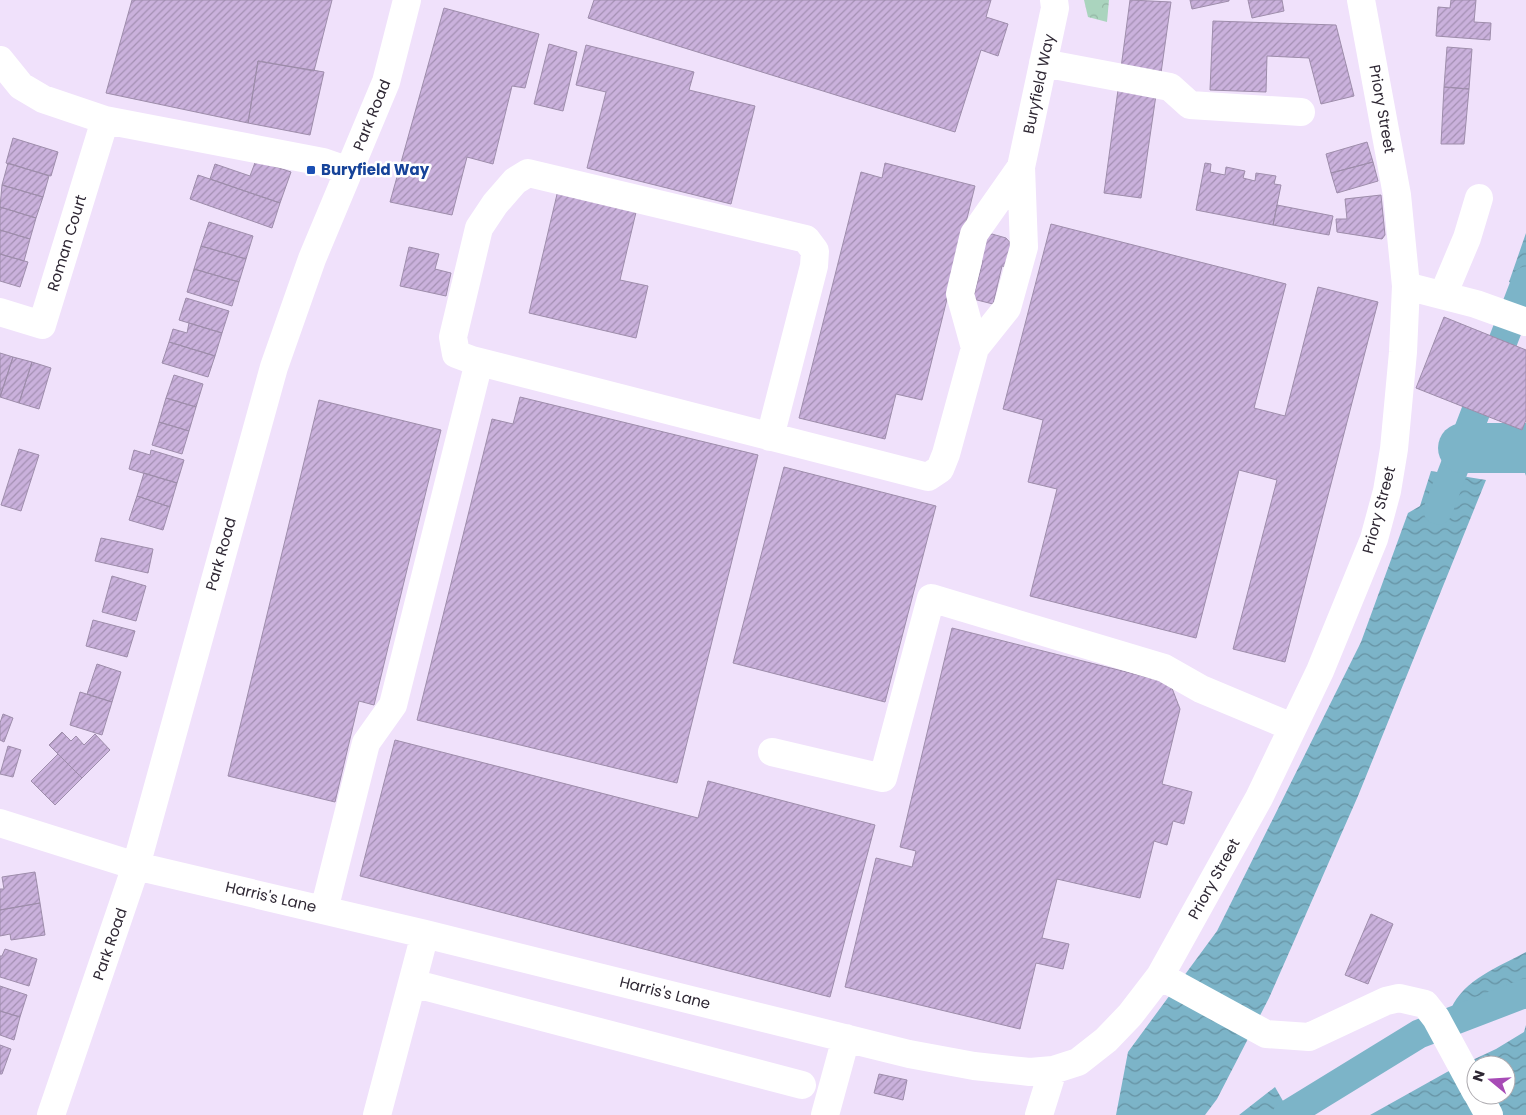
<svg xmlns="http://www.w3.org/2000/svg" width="1526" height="1115" font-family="Poppins,sans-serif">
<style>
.park{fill:url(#park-crowns)}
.water{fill:url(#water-waves);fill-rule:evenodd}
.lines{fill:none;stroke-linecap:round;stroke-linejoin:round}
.canal{stroke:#7cb4c8;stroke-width:29}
.river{stroke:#7cb4c8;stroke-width:50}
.building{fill:url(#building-hatch);stroke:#9e8dab}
.minor{stroke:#fff;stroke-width:28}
.transit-dot{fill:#1a4fb4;stroke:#fff;stroke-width:2}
.labels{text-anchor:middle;stroke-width:5;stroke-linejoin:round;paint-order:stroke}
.street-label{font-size:15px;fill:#2f2834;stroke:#fff}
.transit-label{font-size:15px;font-weight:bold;fill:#164399;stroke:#fff;text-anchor:start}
</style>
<defs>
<pattern id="park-crowns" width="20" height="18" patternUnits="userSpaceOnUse" patternTransform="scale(1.25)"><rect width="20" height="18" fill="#aad4be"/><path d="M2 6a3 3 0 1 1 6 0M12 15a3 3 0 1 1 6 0" fill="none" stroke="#93b6a4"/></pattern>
<pattern id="water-waves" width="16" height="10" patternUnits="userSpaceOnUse" patternTransform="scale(1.25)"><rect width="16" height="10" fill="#7cb4c8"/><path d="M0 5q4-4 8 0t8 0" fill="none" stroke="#6692a3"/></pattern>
<pattern id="building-hatch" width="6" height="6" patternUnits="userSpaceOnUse" patternTransform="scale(1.25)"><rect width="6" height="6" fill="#cab1dc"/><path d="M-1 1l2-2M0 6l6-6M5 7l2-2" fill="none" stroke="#a490b3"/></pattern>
</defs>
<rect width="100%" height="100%" fill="#f0e1fb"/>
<!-- park -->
<path class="park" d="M1084,0H1109L1107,22L1088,17Z"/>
<!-- water -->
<path class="water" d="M1526,233V290L1509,282Z
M1526,439V476L1521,462L1509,456L1514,442Z
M1431,471L1486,480L1358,796L1269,998L1217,1099L1205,1115H1116L1128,1052L1217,931L1361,642L1408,513L1420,506Z
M1526,952V1009L1516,1004L1461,1028L1451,1009C1464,979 1499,967 1526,952Z
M1526,1025V1115H1370L1447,1072L1496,1049L1524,1032ZM1476,1065H1506V1095H1476Z
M1416,1027L1425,1045L1321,1101L1316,1086Z
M1275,1087L1291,1115H1239Z"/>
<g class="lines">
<!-- canal -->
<path class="canal" d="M1438,510L1526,281
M1287,1115L1419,1034L1526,993"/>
<!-- river -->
<path class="river" d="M1463,448H1526"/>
</g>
<!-- building -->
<path class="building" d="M132,0H332L314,71L258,61L248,123L106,93Z
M594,0H991L986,17L1008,24L998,56L981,50L955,132L588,18Z
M1130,0L1171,2L1161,73L1121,68Z
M1190,0H1229V1L1192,9Z
M1248,0H1282L1284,11L1252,18Z
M1451,0H1476L1474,22L1491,23L1490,40L1436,36L1438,7L1450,8Z
M444,8L539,34L525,88L512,86L493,164L467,157L452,215L390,202Z
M1213,21L1336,25L1354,96L1321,104L1309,58L1267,56L1266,92L1210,90Z
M549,44L577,52L563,111L534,104Z
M586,45L694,72L689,90L755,106L731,204L587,168L606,92L576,85Z
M1447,47L1472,49L1469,89L1444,87Z
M258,61L324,72L310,135L248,123Z
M1444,87L1469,89L1464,144H1441Z
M1118,90L1156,95L1141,198L1104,193Z
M13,138L58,152L51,176L6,163Z
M1367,142L1373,162L1331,173L1326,154Z
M256,160L291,172L280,203L210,179L215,164L250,176Z
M1373,162L1378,181L1337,193L1331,173Z
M8,163L49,176L43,197L2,185Z
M885,163L975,186L922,400L896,394L885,439L799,418L861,172L882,178Z
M1205,163L1211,164L1210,172L1225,175L1226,167L1245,171L1243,178L1255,181L1256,173L1276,176L1274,184L1281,185L1273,225L1196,210Z
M198,175L280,203L272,228L190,199Z
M2,185L43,197L36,218L0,207Z
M558,190L637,208L620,280L648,286L636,338L529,313Z
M1381,195L1385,235L1382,239L1337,232L1336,219H1347L1345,199Z
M1277,205L1333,216L1329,235L1273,225Z
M0,207L36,218L30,239L0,230Z
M209,222L253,236L246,259L201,246Z
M1051,224L1286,284L1254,408L1285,416L1318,287L1378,302L1285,662L1233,649L1277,480L1239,470L1196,638L1030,596L1057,489L1028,482L1043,420L1003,409Z
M0,230L30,239L24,261L0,254Z
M992,234L1006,238L1014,247L1009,267L1002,266L993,304L973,299L983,261L975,259L981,239Z
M201,246L246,259L239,282L194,269Z
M409,247L439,254L435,269L451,273L446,296L400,286Z
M0,254L28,262L20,287L0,281Z
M194,269L239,282L232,306L187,292Z
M186,298L229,311L222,333L179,320Z
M1444,317L1526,350V420L1522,430L1416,388Z
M189,323L222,333L215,356L169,342L173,329L187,333Z
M169,342L215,356L208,377L162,363Z
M0,353L13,357L0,397Z
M13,357L32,362L19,403L0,397Z
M32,362L51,368L39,409L19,403Z
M174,375L203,384L196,407L166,398Z
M520,397L758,455L677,783L417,720L492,419L513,424Z
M166,398L196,407L189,431L159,422Z
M319,400L441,430L374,705L359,701L335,802L228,776Z
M159,422L189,431L182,454L152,445Z
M19,449L39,455L21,511L1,505Z
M134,450L150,455L151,450L184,460L177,483L129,469Z
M784,467L936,506L885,702L733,663Z
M144,473L177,483L170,507L137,496Z
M137,496L170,507L163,530L129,520Z
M101,538L153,549L148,573L95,561Z
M112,576L146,586L136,621L102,612Z
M93,620L135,631L127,657L86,646Z
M952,628L1170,683L1180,709L1162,784L1192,792L1184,824L1173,821L1167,845L1154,841L1140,898L1057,879L1042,938L1069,944L1063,969L1036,963L1020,1029L845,987L876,858L912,867L916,851L900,847Z
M97,664L121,672L112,702L87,694Z
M80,692L112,702L102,735L70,725Z
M3,714L13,718L4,742L0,740V723Z
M62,732L71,741L76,736L84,745L95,734L110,750L82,778L49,745Z
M395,740L698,818L708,781L875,825L830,997L360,876Z
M8,746L21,750L13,777L0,774Z
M58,754L82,778L55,805L31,781Z
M35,872L40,903L0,910V889H4L2,877Z
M40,903L45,935L11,940L10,934L0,936V910Z
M1371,914L1393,924L1368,984L1345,975Z
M5,949L37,959L29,986L0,977V956H2Z
M0,986L27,995L20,1017L0,1011Z
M0,1011L20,1017L14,1040L0,1035Z
M0,1045L11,1049L2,1074H0Z
M879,1074L907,1080L903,1100L874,1093Z"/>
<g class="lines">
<!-- minor -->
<path class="minor" d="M0,60L21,86L43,99L105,120
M1043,63L1170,87L1190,105L1301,112
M1406,286L1476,304L1526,322
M1443,295L1467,238L1479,198
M0,312L42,325L105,120L323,162L349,171
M975,348L960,294L974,234L1021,167
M770,437L814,266L815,251L806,239L528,173L515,181L495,204L479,228L453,337L456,354L472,360L928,477L940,469L946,454L975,348L1007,308L1024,247L1021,167L1055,8L1054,0
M772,752L883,778L931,598L1164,668L1201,689L1292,727
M0,823L136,866L425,934L909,1054L974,1066L1030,1072L1053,1070L1078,1062L1106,1040L1130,1015L1160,976L1259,798L1320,671L1374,539L1387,491L1394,449L1403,352L1406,286L1397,195L1361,0
M324,910L366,743L393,705L479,362
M425,934L412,983L802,1085
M1160,976L1266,1034L1309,1037L1386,1001L1399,998L1425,1004L1436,1018L1476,1092
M1478,1095L1489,1115
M51,1115L136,866L274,367L312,259L386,82L407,0
M377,1115L412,983
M825,1115L846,1038
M1039,1115L1053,1070"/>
</g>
<!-- markers -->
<rect class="transit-dot" x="306" y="165" width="10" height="10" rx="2.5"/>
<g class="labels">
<!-- street labels -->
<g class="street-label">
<text transform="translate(1039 84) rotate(-78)" y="5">Buryfield Way</text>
<text transform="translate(1382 109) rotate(80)" y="5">Priory Street</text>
<text transform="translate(372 115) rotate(-68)" y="5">Park Road</text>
<text transform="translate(67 243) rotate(-73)" y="5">Roman Court</text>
<text transform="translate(1379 510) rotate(-75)" y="5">Priory Street</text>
<text transform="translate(221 554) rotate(-74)" y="5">Park Road</text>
<text transform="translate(1214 879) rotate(-61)" y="5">Priory Street</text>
<text transform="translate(271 897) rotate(13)" y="5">Harris's Lane</text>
<text transform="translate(110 944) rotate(-71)" y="5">Park Road</text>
<text transform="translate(665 993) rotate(14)" y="5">Harris's Lane</text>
</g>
<!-- transit labels -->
<g class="transit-label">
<text x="321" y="175">Buryfield Way</text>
</g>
</g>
<!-- north arrow -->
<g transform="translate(1491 1080) rotate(288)"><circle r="24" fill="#ffffff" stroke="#aca9ae"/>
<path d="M0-4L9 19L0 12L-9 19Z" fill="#a74bb6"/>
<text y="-8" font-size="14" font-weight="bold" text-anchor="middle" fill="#2f2834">N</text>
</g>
</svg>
